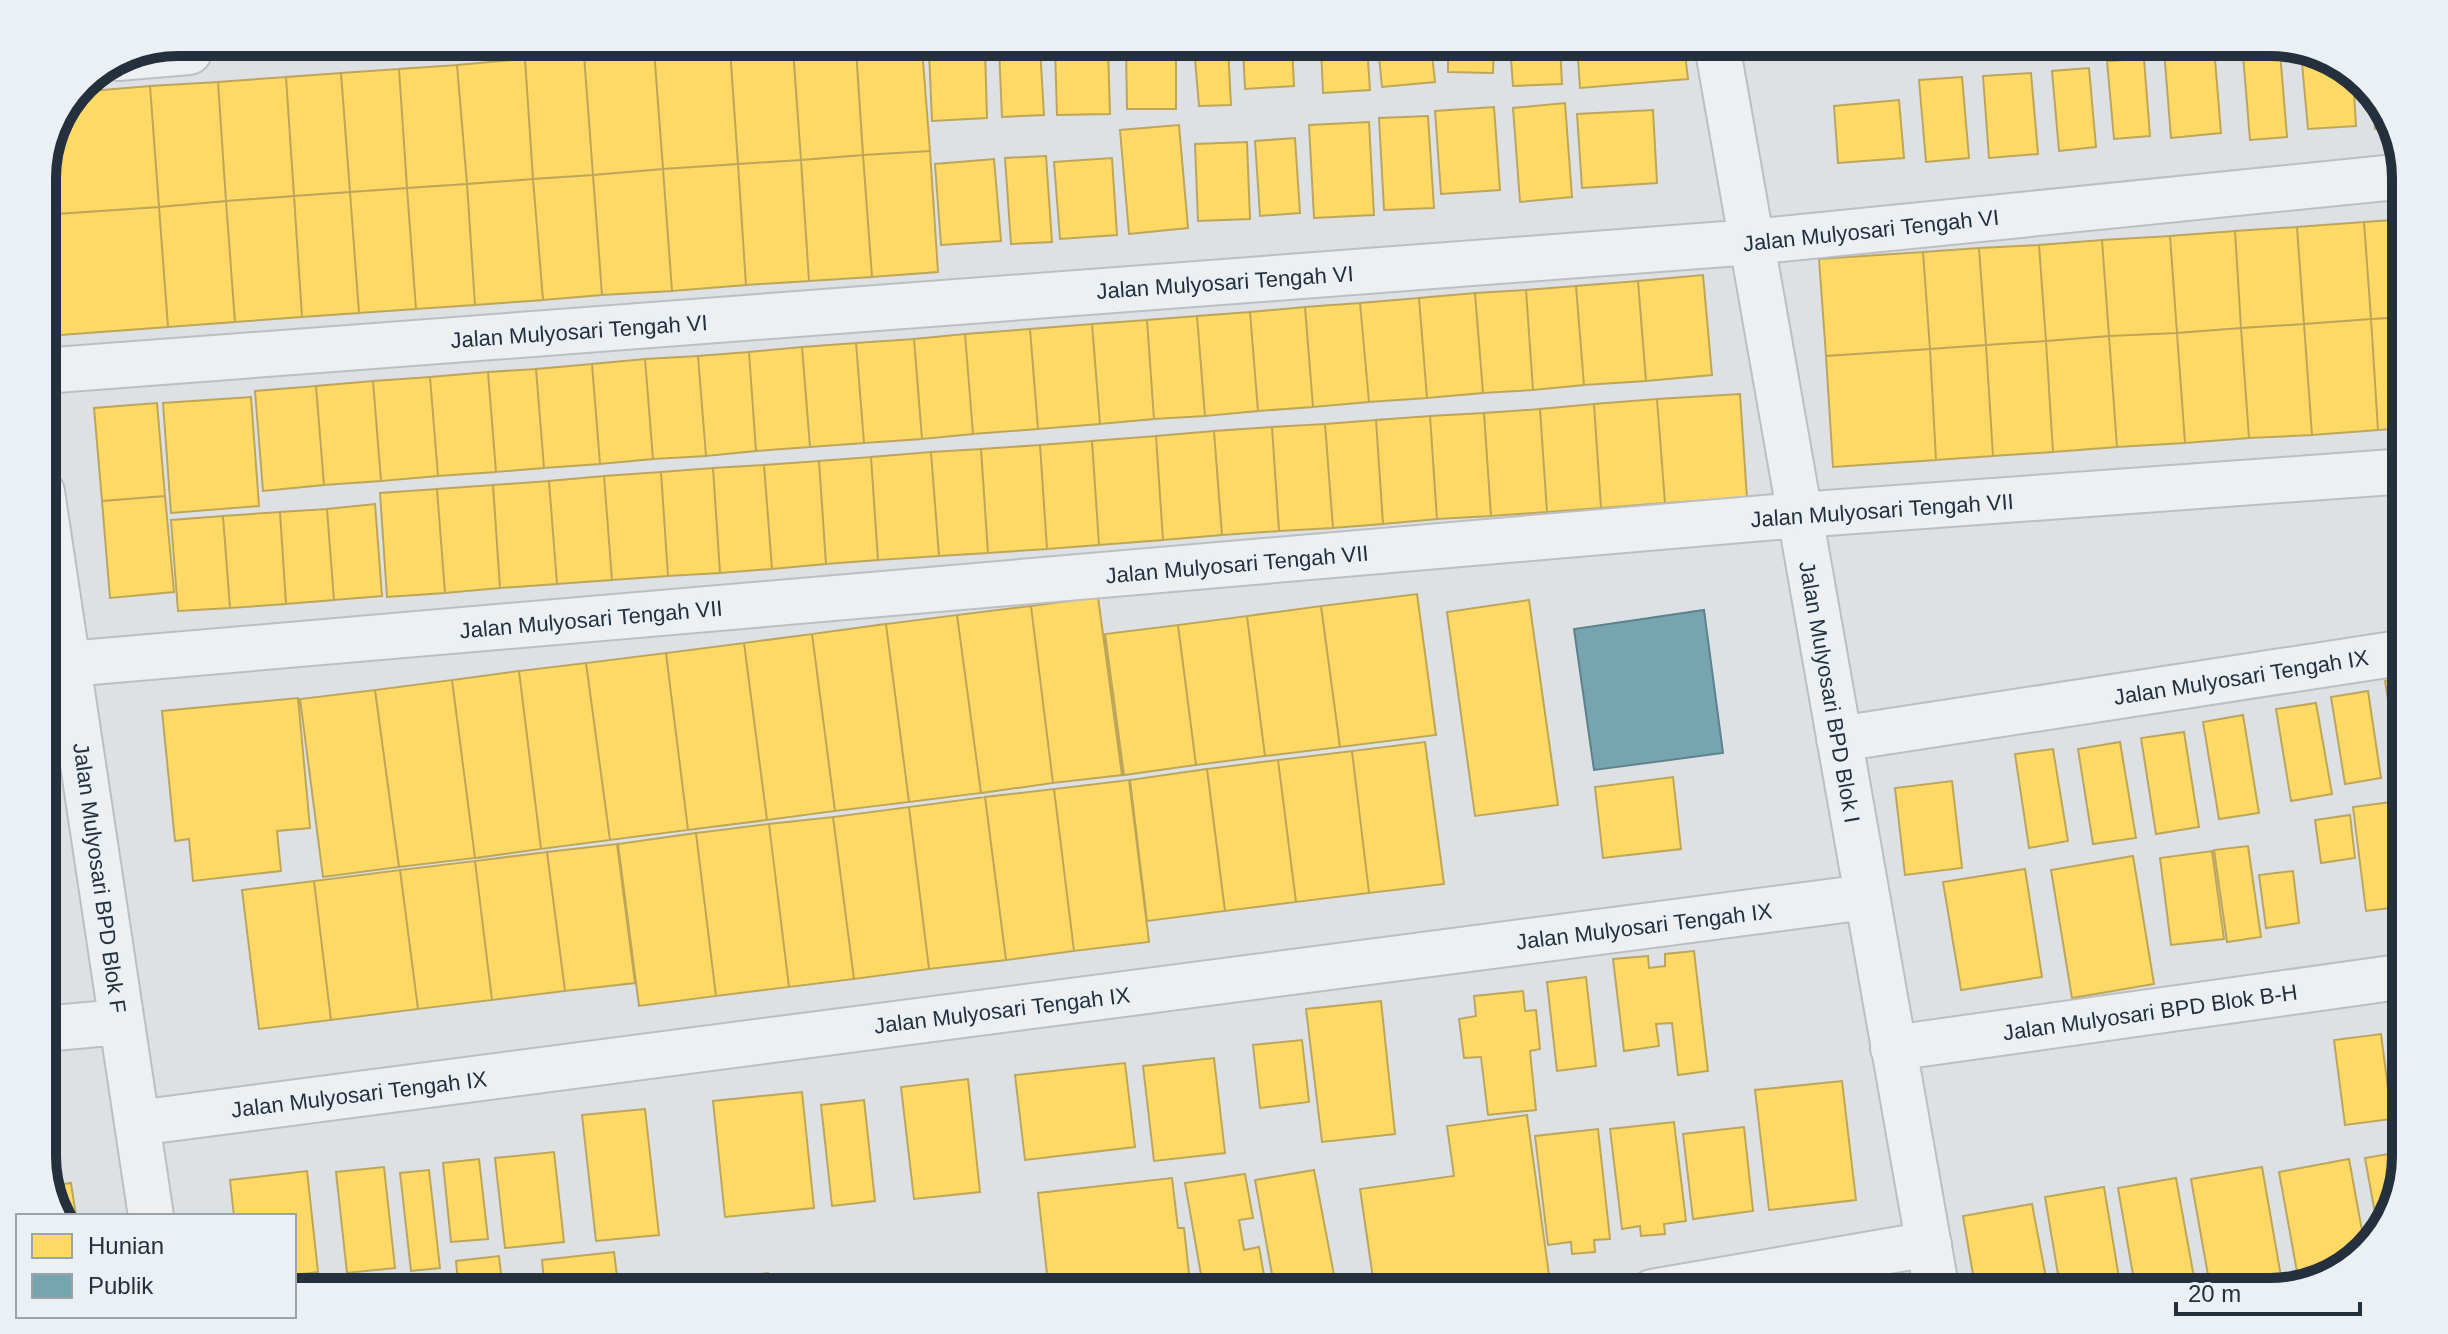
<svg xmlns="http://www.w3.org/2000/svg" width="2448" height="1334" font-family="Helvetica,sans-serif">
<style>
.homes{fill:#ffd966;stroke:#bda65a;stroke-width:2}
.public{fill:#76a5af;stroke:#5d828d;stroke-width:2}
.lines{fill:none;stroke-linecap:round;stroke-linejoin:round}
.minor-casing{stroke:#bcbfc1;stroke-width:48}
.minor{stroke:#edeff1;stroke-width:44}
.labels{text-anchor:middle;stroke-width:8;stroke-linejoin:round;paint-order:stroke}
.street-label{font-size:22px;fill:#24303d;stroke:#eaf0f4}
.rim{fill:none;stroke:#24303d;stroke-width:10}
</style>
<rect width="100%" height="100%" fill="#dee1e3"/>
<!-- homes -->
<path class="homes" d="M1963,43L1964,55L1901,60L1900,44Z
M1975,43H2029V51L1976,55Z
M2046,43H2095V51L2047,54Z
M1811,44H1891V46L1811,52Z
M1560,45L1562,84L1513,86L1510,46Z
M1577,45H1684L1688,79L1580,88Z
M1367,46L1370,90L1323,93L1321,47Z
M1378,46H1431L1435,82L1382,87Z
M1448,46H1494L1493,73L1448,72Z
M1126,47H1176V109H1127Z
M1194,47H1228L1231,105L1199,106Z
M1243,47H1292L1294,86L1245,89Z
M2214,47L2221,133L2171,138L2164,50Z
M922,48L930,151L863,155L856,49Z
M999,48H1040L1044,115L1002,117Z
M1055,48H1108L1110,114L1057,115Z
M730,49H793L801,160L738,164Z
M730,49L738,164L663,169L654,50Z
M793,49H856L863,155L801,160Z
M985,49L987,118L932,121L929,52Z
M654,50L663,169L593,175L584,55Z
M2280,52L2287,137L2250,140L2243,55Z
M584,55L593,175L533,179L525,59Z
M525,59L533,179L467,184L457,65Z
M2144,59L2150,136L2114,139L2107,61Z
M2334,60L2353,76L2356,126L2308,129L2302,63Z
M457,65L467,184L407,188L399,69Z
M2089,68L2096,147L2059,151L2052,71Z
M399,69L407,188L350,192L341,73Z
M341,73L350,192L294,196L286,77Z
M2031,73L2038,154L1989,158L1983,76Z
M286,77L294,196L226,201L218,82Z
M1962,77L1969,158L1926,162L1919,80Z
M218,82L226,201L159,207L150,86Z
M150,86L159,207L42,215V170L78,92Z
M2372,93L2383,103L2391,127L2375,129Z
M1899,100L1904,158L1838,163L1834,106Z
M1565,103L1572,197L1520,202L1513,108Z
M1494,107L1500,190L1441,194L1435,111Z
M1653,110L1657,183L1582,188L1577,114Z
M1428,116L1434,208L1384,210L1379,118Z
M1369,122L1374,215L1314,218L1309,125Z
M1179,125L1188,228L1129,234L1120,130Z
M1295,138L1300,213L1260,216L1255,141Z
M1247,142L1250,219L1198,221L1195,144Z
M930,151L938,272L872,277L863,155Z
M863,155L872,277L809,281L801,160Z
M1046,156L1052,242L1011,244L1005,158Z
M1112,158L1117,235L1060,239L1054,162Z
M994,159L1001,241L941,245L935,164Z
M801,160L809,281L746,285L738,164Z
M738,164L746,285L672,291L663,169Z
M663,169L672,291L602,295L593,175Z
M593,175L602,295L543,300L533,179Z
M533,179L543,300L475,305L467,184Z
M467,184L475,305L416,309L407,188Z
M407,188L416,309L359,313L350,192Z
M350,192L359,313L302,317L294,196Z
M294,196L302,317L235,322L226,201Z
M226,201L235,322L168,327L159,207Z
M159,207L168,327L47,336L42,267V215Z
M2406,219V317L2371,319L2364,222Z
M2364,222L2371,319L2304,324L2297,227Z
M2297,227L2304,324L2241,328L2235,231Z
M2235,231L2241,328L2177,333L2170,236Z
M2170,236L2177,333L2109,336L2102,240Z
M2102,240L2109,336L2046,341L2039,245Z
M2039,245L2046,341L1986,345L1979,248Z
M1979,248L1986,345L1930,349L1923,252Z
M1923,252L1930,349L1826,356L1819,259Z
M1703,275L1712,375L1646,381L1638,281Z
M1638,281L1646,381L1584,385L1576,286Z
M1576,286L1584,385L1533,390L1526,290Z
M1526,290L1533,390L1483,393L1475,293Z
M1475,293L1483,393L1427,398L1419,298Z
M1419,298L1427,398L1369,402L1360,303Z
M1360,303L1369,402L1313,407L1305,307Z
M1305,307L1313,407L1258,411L1250,312Z
M1250,312L1258,411L1205,416L1197,316Z
M1197,316L1205,416L1154,419L1147,320Z
M2406,317V428L2378,430L2371,319Z
M2371,319L2378,430L2312,435L2304,324Z
M1147,320L1154,419L1100,424L1092,324Z
M1092,324L1100,424L1038,429L1030,329Z
M2304,324L2312,435L2249,438L2241,328Z
M2241,328L2249,438L2185,443L2177,333Z
M1030,329L1038,429L973,434L965,334Z
M2177,333L2185,443L2117,447L2109,336Z
M965,334L973,434L922,439L914,339Z
M2109,336L2117,447L2053,452L2046,341Z
M914,339L922,439L864,443L856,343Z
M2046,341L2053,452L1993,456L1986,345Z
M856,343L864,443L810,447L802,347Z
M1986,345L1993,456L1936,460L1930,349Z
M802,347L810,447L756,451L749,352Z
M1930,349L1936,460L1833,467L1826,356Z
M749,352L756,451L706,456L698,356Z
M698,356L706,456L653,459L645,359Z
M645,359L653,459L600,464L592,364Z
M592,364L600,464L544,468L536,369Z
M536,369L544,468L496,472L488,372Z
M488,372L496,472L438,476L430,377Z
M430,377L438,476L381,481L373,381Z
M373,381L381,481L324,485L316,386Z
M316,386L324,485L263,491L255,391Z
M1740,394L1747,498L1665,503L1657,399Z
M251,397L259,506L171,513L163,403Z
M1657,399L1665,503L1601,508L1594,404Z
M157,403L165,496L102,501L94,408Z
M1594,404L1601,508L1547,512L1540,409Z
M1540,409L1547,512L1491,516L1484,413Z
M1484,413L1491,516L1437,519L1430,416Z
M1430,416L1437,519L1383,524L1376,420Z
M1376,420L1383,524L1333,528L1325,424Z
M1325,424L1333,528L1279,531L1272,427Z
M1272,427L1279,531L1222,535L1214,431Z
M1214,431L1222,535L1163,540L1156,436Z
M1156,436L1163,540L1099,545L1092,441Z
M1092,441L1099,545L1047,549L1040,445Z
M1040,445L1047,549L988,553L981,449Z
M981,449L988,553L939,556L931,452Z
M931,452L939,556L878,560L871,457Z
M871,457L878,560L826,564L819,461Z
M819,461L826,564L772,569L764,465Z
M764,465L772,569L720,573L713,468Z
M713,468L720,573L668,576L661,472Z
M661,472L668,576L612,580L604,476Z
M604,476L612,580L557,584L549,481Z
M549,481L557,584L500,588L493,485Z
M493,485L500,588L445,593L437,489Z
M437,489L445,593L387,597L380,493Z
M165,496L174,592L110,598L102,501Z
M375,504L382,596L334,600L327,509Z
M327,509L334,600L286,604L280,512Z
M280,512L286,604L230,608L223,516Z
M223,516L230,608L178,611L171,520Z
M1417,594L1436,735L1340,747L1321,606Z
M1098,597L1122,775L1053,783L1031,606Z
M1529,600L1558,805L1475,816L1447,612Z
M1031,606L1053,783L981,793L957,615Z
M1321,606L1340,747L1265,756L1247,616Z
M957,615L981,793L909,802L886,624Z
M1247,616L1265,756L1196,765L1178,625Z
M886,624L909,802L835,811L812,634Z
M1178,625L1196,765L1124,775L1105,634Z
M812,634L835,811L767,820L744,643Z
M744,643L767,820L688,830L666,653Z
M666,653L688,830L610,840L586,663Z
M586,663L610,840L541,849L519,671Z
M519,671L541,849L475,858L452,680Z
M2406,678V766L2399,767L2385,681Z
M452,680L475,858L399,867L375,690Z
M375,690L399,867L323,877L300,699Z
M2368,691L2381,778L2345,784L2331,697Z
M298,698L310,828L277,831L281,871L193,881L189,839L175,841L162,711Z
M2316,703L2332,794L2291,801L2276,709Z
M2243,715L2259,813L2219,819L2203,722Z
M2184,732L2199,827L2156,834L2141,738Z
M1425,742L1444,884L1369,893L1352,751Z
M2120,742L2136,838L2093,844L2078,749Z
M2053,749L2068,841L2029,848L2015,754Z
M1352,751L1369,893L1296,902L1278,760Z
M1278,760L1296,902L1225,911L1207,769Z
M1207,769L1225,911L1147,921L1130,780Z
M1673,777L1681,849L1603,858L1595,787Z
M1129,780L1149,942L1074,951L1054,789Z
M1952,781L1962,868L1905,875L1895,788Z
M1054,789L1074,951L1006,960L985,797Z
M985,797L1006,960L929,969L909,807Z
M2406,800V906L2366,911L2353,807Z
M909,807L929,969L854,979L833,817Z
M2350,815L2355,858L2321,863L2315,820Z
M833,817L854,979L789,987L769,824Z
M769,824L789,987L716,996L696,833Z
M696,833L716,996L639,1006L618,844Z
M617,844L635,983L565,991L547,852Z
M2248,846L2261,937L2227,942L2214,850Z
M2212,851L2224,939L2171,945L2160,858Z
M547,852L565,991L492,1000L475,861Z
M2133,856L2154,984L2072,998L2051,870Z
M475,861L492,1000L418,1009L400,870Z
M2025,869L2042,977L1961,990L1943,882Z
M400,870L418,1009L331,1020L314,881Z
M2293,871L2299,923L2266,928L2259,875Z
M314,881L331,1020L259,1029L242,890Z
M1694,951L1708,1071L1678,1075L1672,1023L1656,1024L1659,1046L1624,1051L1613,959L1648,956L1649,968L1665,966V954Z
M1586,977L1596,1066L1557,1071L1547,982Z
M1523,991L1525,1011L1536,1010L1540,1049L1530,1051L1536,1110L1488,1115L1481,1057L1464,1058L1459,1019L1476,1016L1474,996Z
M1381,1001L1395,1134L1322,1142L1306,1009Z
M2406,1018V1073L2398,1019Z
M2381,1034L2392,1119L2345,1125L2334,1040Z
M1302,1040L1309,1102L1260,1108L1253,1045Z
M1214,1058L1225,1153L1154,1161L1143,1066Z
M1125,1063L1135,1147L1025,1160L1015,1075Z
M968,1079L980,1192L914,1199L901,1087Z
M1842,1081L1856,1200L1769,1210L1755,1090Z
M802,1092L814,1208L725,1217L713,1101Z
M58,1093L60,1148L42,1149V1094Z
M864,1100L875,1201L832,1206L821,1105Z
M645,1109L659,1235L596,1241L582,1115Z
M1527,1115L1550,1282L1485,1292H1375L1360,1189L1454,1176L1447,1126Z
M1674,1122L1686,1221L1664,1224L1665,1234L1641,1236L1640,1226L1622,1229L1610,1129Z
M1744,1127L1753,1211L1693,1219L1683,1134Z
M1598,1129L1610,1239L1594,1240L1595,1252L1572,1254L1571,1242L1548,1245L1535,1136Z
M2406,1151L2392,1216L2378,1230L2365,1158Z
M554,1152L564,1242L505,1248L495,1158Z
M479,1159L488,1239L451,1242L443,1163Z
M2349,1159L2365,1247L2345,1269L2299,1283L2279,1172Z
M384,1167L395,1268L347,1273L336,1172Z
M2262,1167L2283,1288L2270,1292H2211L2191,1179Z
M429,1170L440,1268L411,1271L400,1173Z
M1314,1170L1335,1280L1275,1291L1255,1180Z
M307,1171L318,1272L294,1275V1216H234L230,1180Z
M1245,1174L1253,1218L1239,1220L1244,1250L1259,1247L1267,1292H1204L1185,1183Z
M1172,1178L1178,1228H1184L1191,1292H1049L1038,1193Z
M2176,1178L2195,1283L2136,1292L2118,1188Z
M71,1183L76,1216H60L50,1186Z
M2104,1187L2121,1290L2061,1292L2045,1197Z
M2032,1204L2047,1283L1996,1292H1976L1963,1216Z
M614,1252L619,1292H545L542,1260Z
M499,1256L503,1292H459L456,1261Z
M768,1273L770,1292H680L679,1283Z
M369,1282L370,1292H306L305,1289Z"/>
<!-- public -->
<path class="public" d="M1704,610L1723,753L1594,770L1574,629Z"/>
<g class="lines">
<!-- minor casing -->
<g class="minor-casing">
<path id="minor" d="M1717,45L1937,1292
M118,58L189,52
M42,371L1752,242L2406,176
M42,492L151,1216
M68,664L1799,515L2406,471
M1839,739L2406,652
M42,1029L121,1022
M1893,1048L2406,976
M137,1123L1866,897
M1652,1292L1929,1244"/>
</g>
<!-- minor -->
<use href="#minor" class="minor"/>
</g>
<g class="labels">
<!-- street labels -->
<g class="street-label">
<text transform="translate(1871 230) rotate(-6)" y="8">Jalan Mulyosari Tengah VI</text>
<text transform="translate(1225 282) rotate(-4)" y="8">Jalan Mulyosari Tengah VI</text>
<text transform="translate(579 331) rotate(-4)" y="8">Jalan Mulyosari Tengah VI</text>
<text transform="translate(1882 510) rotate(-4)" y="8">Jalan Mulyosari Tengah VII</text>
<text transform="translate(1237 564) rotate(-5)" y="8">Jalan Mulyosari Tengah VII</text>
<text transform="translate(591 619) rotate(-5)" y="8">Jalan Mulyosari Tengah VII</text>
<text transform="translate(2241 677) rotate(-9)" y="8">Jalan Mulyosari Tengah IX</text>
<text transform="translate(1830 692) rotate(80)" y="8">Jalan Mulyosari BPD Blok I</text>
<text transform="translate(100 878) rotate(82)" y="8">Jalan Mulyosari BPD Blok F</text>
<text transform="translate(1644 926) rotate(-7)" y="8">Jalan Mulyosari Tengah IX</text>
<text transform="translate(1002 1010) rotate(-7)" y="8">Jalan Mulyosari Tengah IX</text>
<text transform="translate(2150 1012) rotate(-8)" y="8">Jalan Mulyosari BPD Blok B-H</text>
<text transform="translate(359 1094) rotate(-7)" y="8">Jalan Mulyosari Tengah IX</text>
</g>
</g>
<!-- crop -->
<path d="M0 0H2448V1334H0ZM178 56H2270A122 122 0 0 1 2392 178V1156A122 122 0 0 1 2270 1278H178A122 122 0 0 1 56 1156V178A122 122 0 0 1 178 56Z" fill="#eaf0f4" fill-rule="evenodd"/>
<path class="rim" d="M178 56H2270A122 122 0 0 1 2392 178V1156A122 122 0 0 1 2270 1278H178A122 122 0 0 1 56 1156V178A122 122 0 0 1 178 56Z"/>
<!-- legend -->
<rect x="16" y="1214" width="280" height="104" fill="#eaf0f4" stroke="#9ba3ab" stroke-width="2"/>
<rect x="32" y="1234" width="40" height="24" fill="#ffd966" stroke="#9ba3ab" stroke-width="2"/>
<text x="88" y="1254" font-size="24" fill="#24303d">Hunian</text>
<rect x="32" y="1274" width="40" height="24" fill="#76a5af" stroke="#9ba3ab" stroke-width="2"/>
<text x="88" y="1294" font-size="24" fill="#24303d">Publik</text>
<!-- scale -->
<path d="M2176 1302v12h184v-12" fill="none" stroke="#24303d" stroke-width="4"/>
<text x="2188" y="1302" font-size="24" fill="#24303d" stroke="#eaf0f4" stroke-width="6" paint-order="stroke">20 m</text>
</svg>
